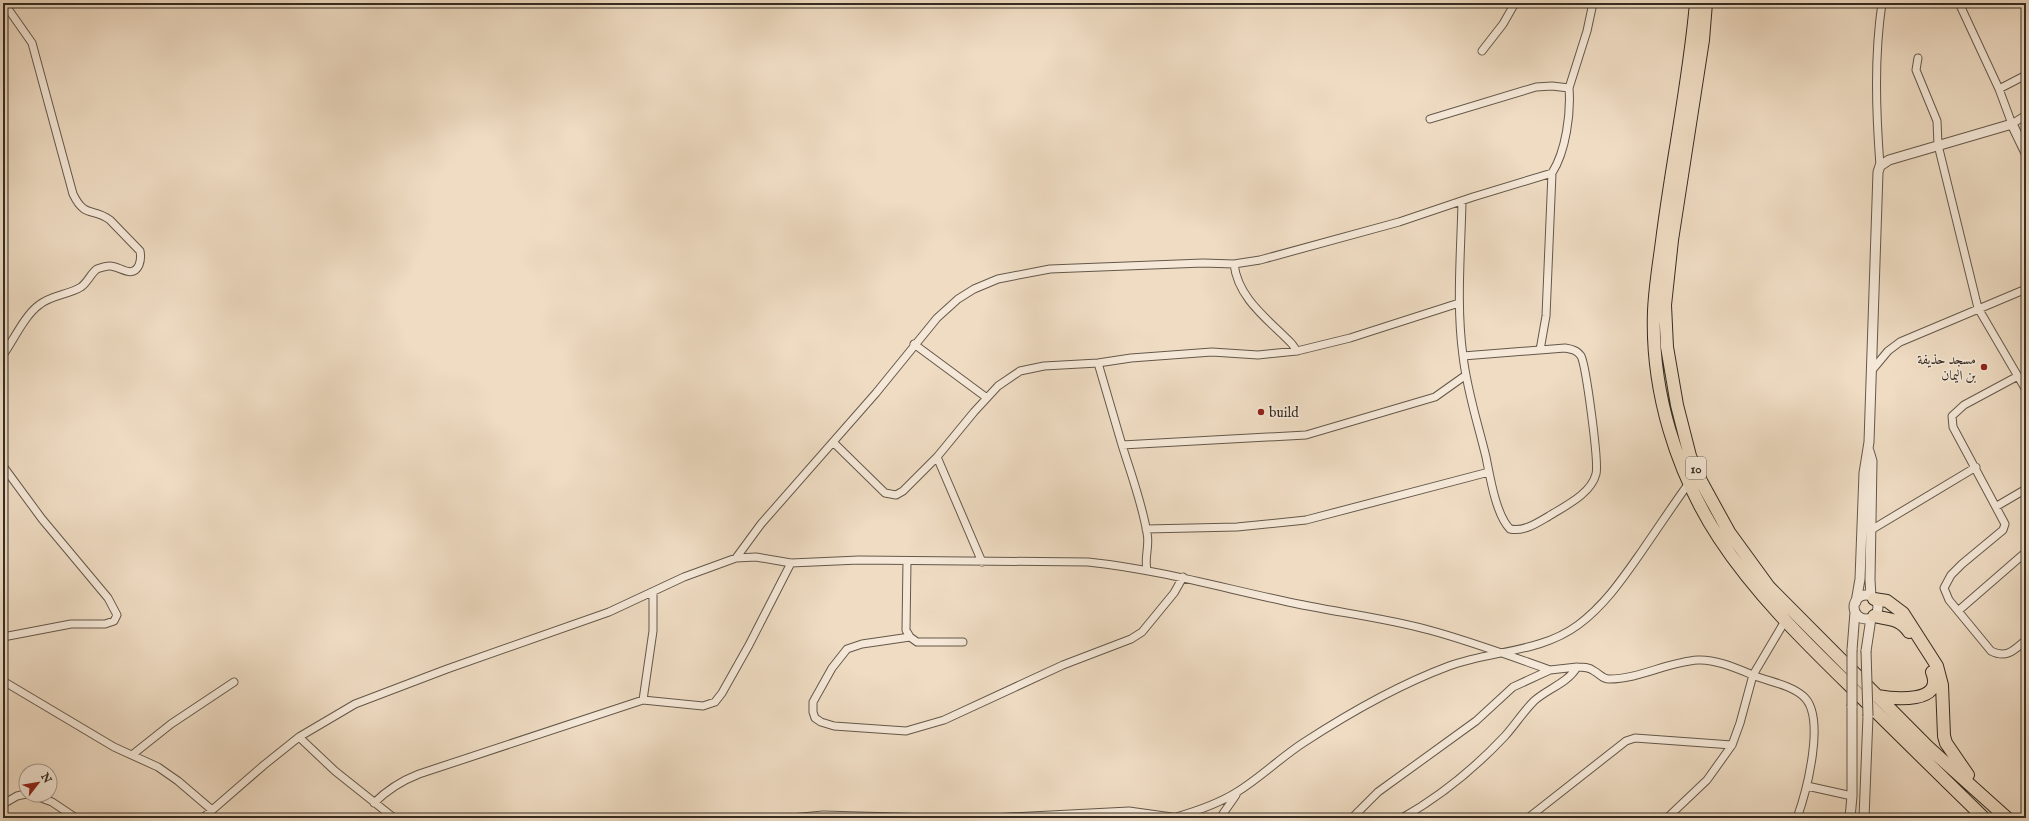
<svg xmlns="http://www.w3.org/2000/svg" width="2029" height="821" font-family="'IM FELL English',Amiri,serif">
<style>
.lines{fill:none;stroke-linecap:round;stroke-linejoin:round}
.minor-casing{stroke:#64584a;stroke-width:9}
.tertiary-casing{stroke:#64584a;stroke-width:11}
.trunk-casing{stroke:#352c22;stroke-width:14}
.minor{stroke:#f5e8d8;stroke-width:7}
.tertiary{stroke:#f5e8d8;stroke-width:9}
.trunk{stroke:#efdcc3;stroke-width:12}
.tertiary-bridge-casing{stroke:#64584a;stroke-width:11;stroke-linecap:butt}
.tertiary-bridge{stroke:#f5e8d8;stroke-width:9}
.poi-dot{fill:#8f2418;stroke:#f5e8d8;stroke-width:1.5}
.labels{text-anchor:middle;stroke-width:3;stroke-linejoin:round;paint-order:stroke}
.shield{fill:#f5e8d8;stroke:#6f6459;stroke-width:1}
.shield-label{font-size:13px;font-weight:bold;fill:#352c22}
.poi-label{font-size:14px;fill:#352c22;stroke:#f5e8d8;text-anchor:end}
</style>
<rect width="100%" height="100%" fill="#efdcc3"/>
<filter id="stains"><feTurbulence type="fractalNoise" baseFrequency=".005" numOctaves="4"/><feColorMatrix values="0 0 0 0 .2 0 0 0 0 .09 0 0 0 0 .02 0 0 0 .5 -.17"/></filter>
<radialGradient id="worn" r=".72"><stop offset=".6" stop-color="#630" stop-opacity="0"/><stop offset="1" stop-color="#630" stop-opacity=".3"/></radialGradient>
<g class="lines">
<!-- minor casing -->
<g class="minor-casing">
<path id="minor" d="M1959,3L1999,89L2012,124L2026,115
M1482,51L1503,24L1515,3
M1918,58L1916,70L1937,121L1938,145L1978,308L2026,390
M1569,88L1587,31L1593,3
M1999,89L2026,75
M1430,119L1536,87L1552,86L1569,88C1571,113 1566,151 1552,173L1546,316L1540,350
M1880,166C1876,112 1874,57 1882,3
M1462,201C1461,252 1456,305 1463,356C1467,391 1478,424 1486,457C1490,477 1496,515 1510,529C1524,532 1537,523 1549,516C1565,506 1591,494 1596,474C1599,462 1586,366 1581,356C1577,350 1571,349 1565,348L1463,356
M1234,264C1238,299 1269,320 1292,344L1297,351
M914,344L987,398
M3,355C13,341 25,315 39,305C51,295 68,295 81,287C88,282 91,273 97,269C100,268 106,266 109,266C119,265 132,280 139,265C141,260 141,256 140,251L110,220C93,207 85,219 73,194L32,43L4,3
M1098,363L1122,445L1306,435L1435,397L1466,375
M1873,369L1888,351L1900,342L2026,289
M2018,376L1964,405L1952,416L1953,427L2005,524L2003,530L1962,564L1951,575L1944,588L1949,600L1991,651C2007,659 2014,650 2026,640
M833,442L885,493L896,495L903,491L937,457L974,412L998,386L1020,371L1044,366L1098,363L1131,358L1212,352L1258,355L1297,351L1350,338L1459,303
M1122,445C1131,474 1142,503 1147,533C1150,545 1144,558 1147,570
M937,457L982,562
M3,466L42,519L108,598L117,615L114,621L105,624H71L3,637
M1997,506L2026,489
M1146,529L1237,527L1306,520L1489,472
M1871,530L1976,467
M736,558L761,524L876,393L937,318L958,299L974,289L998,279L1050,269L1203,263L1234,264L1260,260L1399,222L1473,197L1552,173
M907,561L906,630L910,637L917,642H963
M1958,611L2026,552
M910,637L862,644L847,649L832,668L813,702V712L815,718L821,722L834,726L906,731L944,720L1063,665L1131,639L1142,632L1174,593L1183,577
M3,681L114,747L158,767L178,781L212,810
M643,700L653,631V593
M299,737L335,771L394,818
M132,755L171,724L234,682
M1807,786L1852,796
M33,795L52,802L76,818
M374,803C388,789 401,781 419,774L643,700L703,706L715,702L722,693L749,645L791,563
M3,804L17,796L26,794
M1176,817C1197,811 1218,804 1237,792C1260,778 1280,758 1303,743C1349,713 1398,685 1449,666C1492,650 1540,653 1578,625C1605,605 1623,578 1642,551C1658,528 1673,505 1689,483
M203,818L264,765L299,737L355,704L447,669L609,612L684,577L736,558L756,557L791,563L859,560L1088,562C1155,569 1219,587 1284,601C1332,612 1382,617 1429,630C1470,641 1510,656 1550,670
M791,818L823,815L933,818
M991,818L1129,811L1179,818
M1220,818L1236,795
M1352,818L1378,792L1476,721L1513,687L1550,670L1577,667
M1402,818C1441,796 1474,769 1505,736C1515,725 1523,712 1534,701C1547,689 1568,683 1577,667C1583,667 1589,667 1594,671C1600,674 1602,679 1609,679C1640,679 1667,662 1698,660C1717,659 1740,670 1758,677C1772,682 1792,686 1803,696C1827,716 1806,793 1797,818
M1528,818L1626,741L1635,738L1732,745
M1667,818L1707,780L1732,745L1740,723L1753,675L1785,621"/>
</g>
<!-- tertiary casing -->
<g class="tertiary-casing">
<path id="tertiary" d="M1869,451L1872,461L1870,580L1871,597
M1854 607a12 12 0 1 1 24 0a12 12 0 1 1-24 0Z
M1856,602L1860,579L1864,473L1869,442L1878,172L1880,166L1889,160L2012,124L2026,153
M1852,650L1855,612
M1866,651L1871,618
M1850,818L1852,796V706
M1864,818L1868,716"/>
</g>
<!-- trunk casing -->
<g class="trunk-casing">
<path id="trunk" d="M1696,3C1689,83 1672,161 1662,241C1659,264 1655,287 1654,311C1651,390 1676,472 1719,538C1755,593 1803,640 1850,686C1894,730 1939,774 1984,818
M1706,3L1703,40L1672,240L1665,305L1667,347L1677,405L1690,456L1702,483L1729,532L1769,587L1928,747L2007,818
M1874,599L1887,601L1903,613L1937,666L1942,685L1944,736L1946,743L1968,775
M1874,616C1889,620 1900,618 1909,632
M1877,696C1894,699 1945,704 1932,672"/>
</g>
<!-- minor -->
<use href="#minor" class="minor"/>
<!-- tertiary -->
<use href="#tertiary" class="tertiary"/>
<!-- trunk -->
<use href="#trunk" class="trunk"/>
<!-- tertiary-bridge casing -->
<g class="tertiary-bridge-casing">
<path id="tertiary-bridge" d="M1866,651L1868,716
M1852,706V650"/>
</g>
<!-- tertiary-bridge -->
<use href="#tertiary-bridge" class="tertiary-bridge"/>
</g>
<!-- markers -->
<g class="poi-dot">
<circle cx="1984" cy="367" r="4"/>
<circle cx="1261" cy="412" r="4"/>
</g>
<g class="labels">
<!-- shield labels -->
<rect class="shield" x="1686" y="457" width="20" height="22" rx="3"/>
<g class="shield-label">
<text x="1696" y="473">10</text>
</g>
<!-- poi labels -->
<g class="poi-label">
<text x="1976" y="364">مسجد حذيفة<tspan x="1976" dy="16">بن اليمان</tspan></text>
<text x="1269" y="417" text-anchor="start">build</text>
</g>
</g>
<!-- margin -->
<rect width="2029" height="821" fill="none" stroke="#efdcc3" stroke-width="16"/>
<rect x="4" y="4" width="2021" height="813" fill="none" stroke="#352c22" stroke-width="2"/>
<rect x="8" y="8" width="2013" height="805" fill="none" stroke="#352c22"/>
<!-- north arrow -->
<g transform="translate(38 783) rotate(59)"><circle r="19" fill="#f5e8d8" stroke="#a89d8f"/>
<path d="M0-3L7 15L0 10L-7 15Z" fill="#8f2418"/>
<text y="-6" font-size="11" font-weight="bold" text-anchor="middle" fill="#352c22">N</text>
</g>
<rect width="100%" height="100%" filter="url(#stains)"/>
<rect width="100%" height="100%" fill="url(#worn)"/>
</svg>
